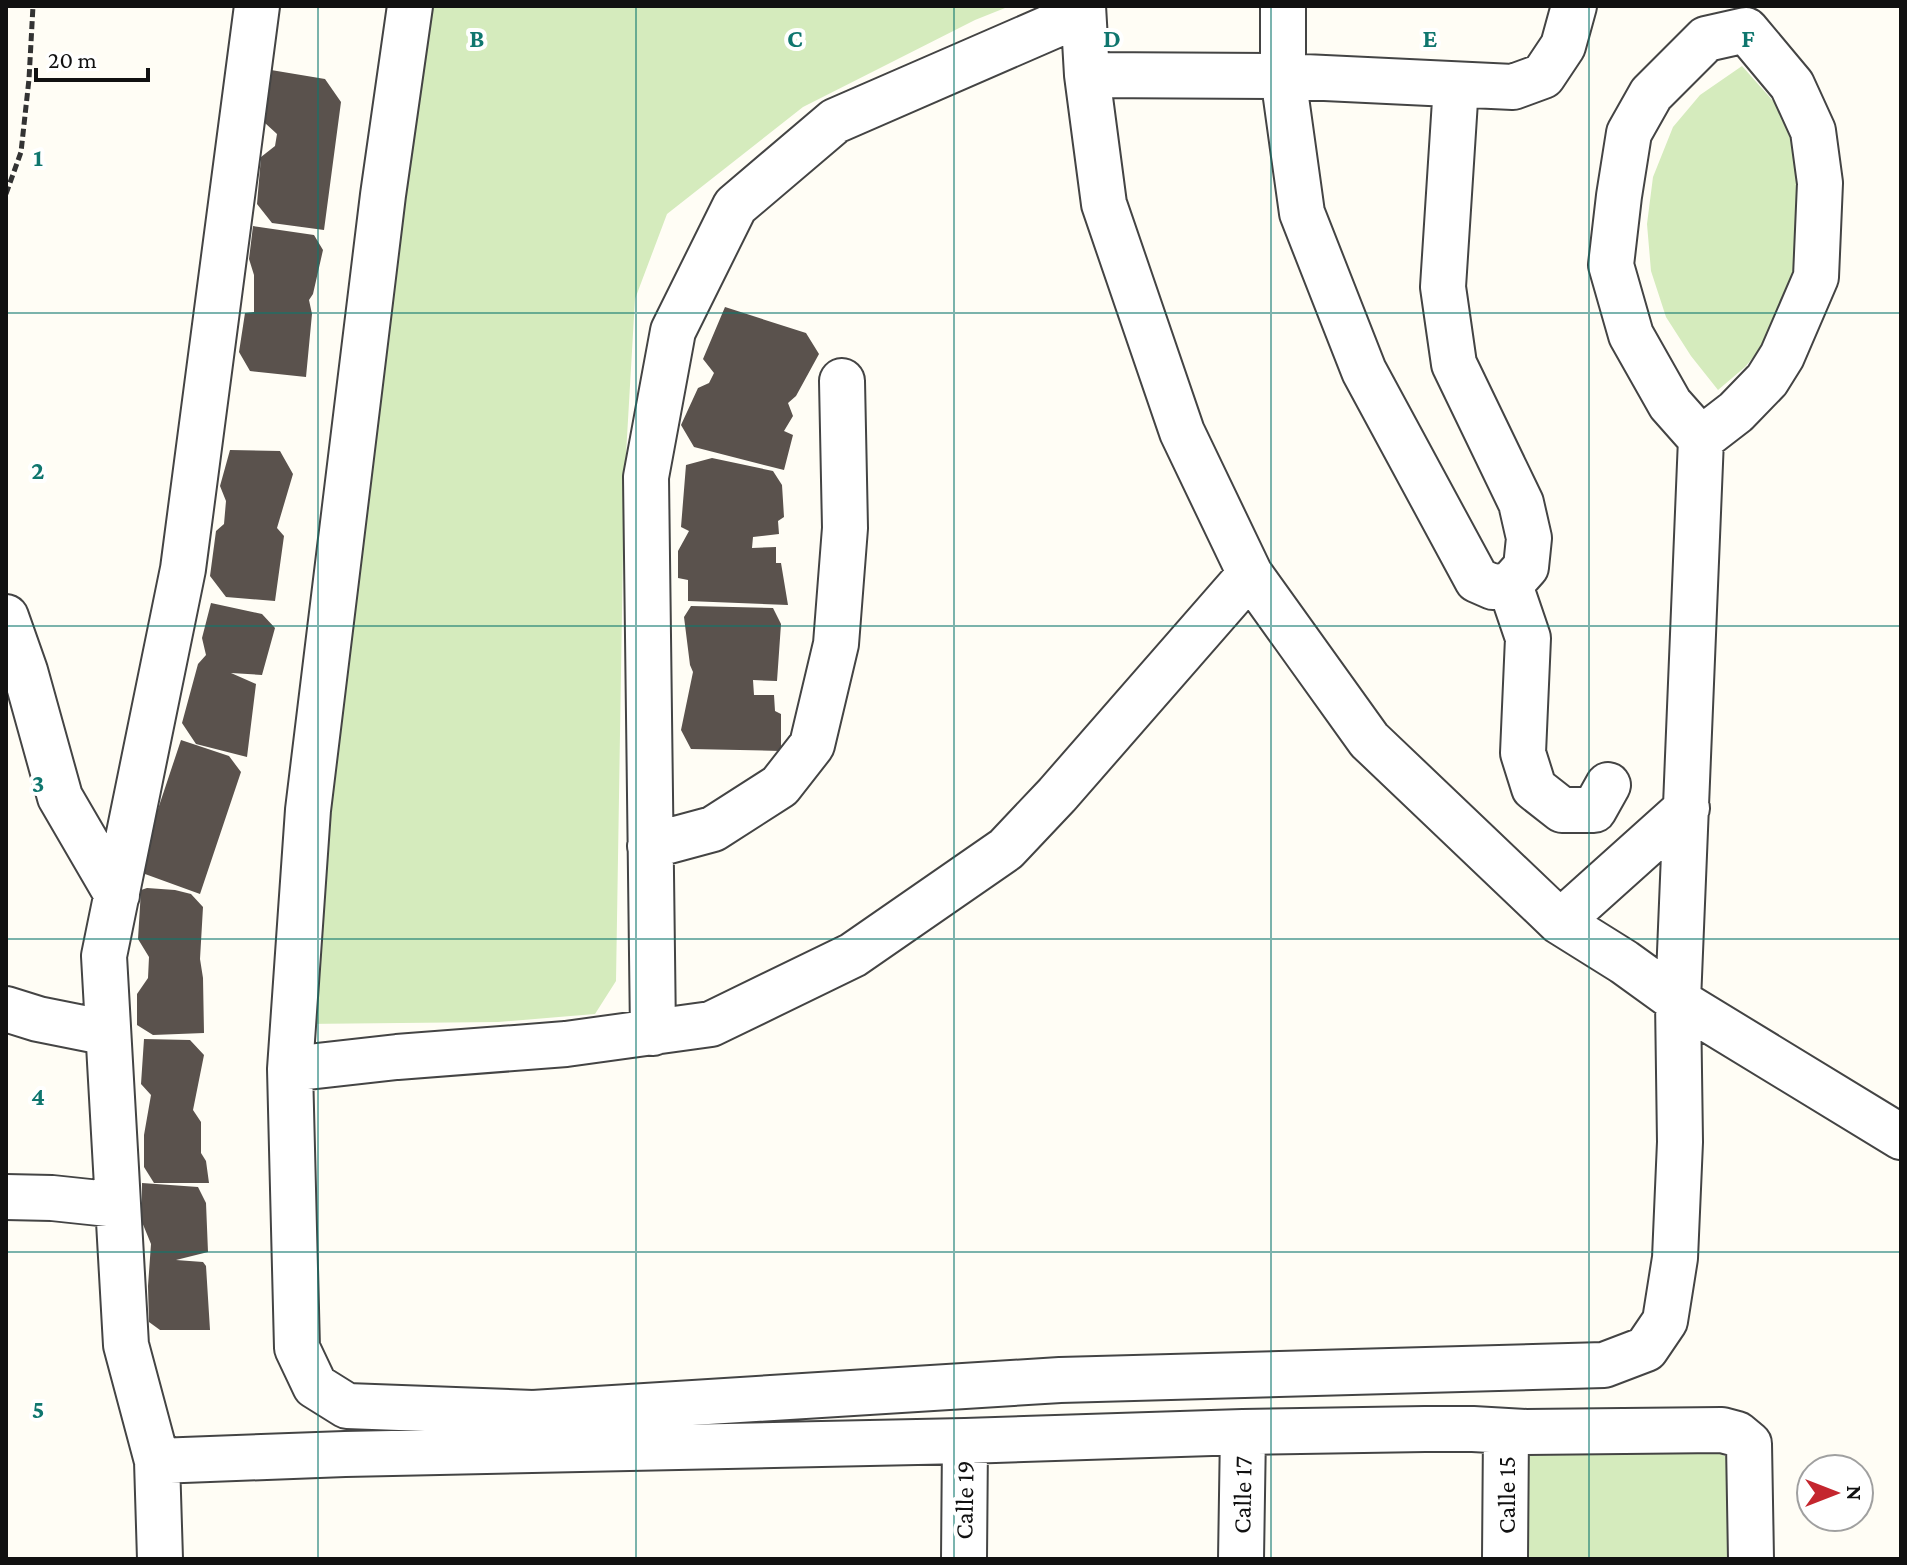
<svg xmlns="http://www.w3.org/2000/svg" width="1907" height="1565" font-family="'Crimson Pro',serif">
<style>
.green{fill:#d5ebbd}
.building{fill:#5a524d}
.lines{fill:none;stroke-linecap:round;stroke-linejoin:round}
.minor-casing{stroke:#444;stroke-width:48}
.path{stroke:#333;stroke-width:5;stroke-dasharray:8 4;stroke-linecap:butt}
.minor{stroke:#fff;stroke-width:44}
.grid{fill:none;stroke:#0f766e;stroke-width:2;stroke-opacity:0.55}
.labels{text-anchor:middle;stroke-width:8;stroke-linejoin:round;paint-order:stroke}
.street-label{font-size:26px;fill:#111;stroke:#fff}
.grid-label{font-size:26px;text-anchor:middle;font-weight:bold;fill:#0f766e;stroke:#fff;stroke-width:8;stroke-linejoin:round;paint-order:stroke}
</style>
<rect width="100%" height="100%" fill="#fffdf5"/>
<!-- green -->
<path class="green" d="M418,6H1010L975,20L803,107L667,214L635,299L624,489L616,981L595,1014L498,1022L303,1024Z
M1742,66L1774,102L1793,143L1807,240L1772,335L1745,367L1718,390L1691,356L1666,317L1651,271L1647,224L1653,177L1673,127L1700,95Z
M1682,1430L1749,1471V1559H1505L1506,1444Z"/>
<!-- building -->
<path class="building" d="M271,70L325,79L341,102L324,230L272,223L257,204L261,157L275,146L277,134L265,123Z
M253,226L314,235L323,250L313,294L309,300L312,314L306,377L250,371L239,352L245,313L254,312V275L249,259Z
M725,307L806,333L819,354L796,396L788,403L793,416L784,431L793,435L784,470L694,447L681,425L698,388L709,383L714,373L703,359Z
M230,450L280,451L293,474L277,528L284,536L275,601L226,597L210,576L216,531L224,524L226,501L220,486Z
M712,458L773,471L782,485L784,517L778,521L779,534L753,537L752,548L776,547V563H781L788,605L688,601V580L678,578V551L689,531L681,527L686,465Z
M211,603L262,614L275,628L262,675L231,673L256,684L247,757L196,744L182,723L198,664L206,655L202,638Z
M691,606L773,608L781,624L777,681L753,680L754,695H774L775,711L781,714V751L691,749L681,730L693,672L690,665L684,617Z
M181,740L229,756L241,772L200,894L145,874L142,857Z
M147,888L175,890L191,894L203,907L200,959L203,978L204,1033L153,1035L137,1025V994L148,978L149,957L138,939L141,890Z
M144,1039L190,1040L204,1055L193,1110L201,1122V1153L206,1161L209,1183H154L144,1167V1135L151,1095L141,1084Z
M142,1183L198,1187L206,1203L208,1252L176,1260L203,1262L206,1266L210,1330H160L149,1322L148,1286L151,1244L142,1222Z"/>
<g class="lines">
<!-- minor casing -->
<g class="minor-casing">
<path id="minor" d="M410,6L383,195L308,810L290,1069L297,1348L315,1386L347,1406L533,1413L1060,1380L1604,1365L1646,1349L1665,1321L1675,1258L1680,1142L1678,1001L1701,439
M1083,6L1087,75L1104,204L1182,432L1250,574L1369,740L1560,922L1624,962L1678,1001L1901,1137
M1283,6V76L1302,213L1364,371L1477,580L1493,587L1510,585L1526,567L1529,538L1521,503L1454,364L1443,287L1456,85
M1746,30L1792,85L1813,131L1820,183L1816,277L1782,356L1767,380L1736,412L1701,439L1670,404L1631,335L1611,265L1619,196L1629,133L1651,94L1706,39Z
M1087,75L1283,76L1513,87L1543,76L1563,46L1574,6
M1510,585L1528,638L1523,753L1534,788L1562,810H1594L1608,785
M6,617L25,671L60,797L117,895
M650,846L713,829L780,786L812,745L836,644L845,528L842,381
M1560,922L1687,808
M6,1009L38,1019L108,1033
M653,1033L646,477L673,331L735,206L835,121L1083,13
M290,1069L397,1057L566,1044L711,1024L853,955L1006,849L1057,795L1250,574
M6,1197L52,1198L118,1205
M157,1461L345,1454L965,1441L1243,1432L1425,1429H1473L1526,1432L1722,1430L1737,1434L1749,1444L1751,1559
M160,1559L157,1461L126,1345L104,956L183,569L257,6
M964,1559L965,1441
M1241,1559L1243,1432
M1505,1559L1506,1431"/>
</g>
<!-- path -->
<path class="path" d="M6,194L21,152L29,79L33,6"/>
<!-- minor -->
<use href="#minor" class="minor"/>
</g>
<!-- grid -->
<path class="grid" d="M318,6V1559M636,6V1559M954,6V1559M1271,6V1559M1589,6V1559M6,313H1901M6,626H1901M6,939H1901M6,1252H1901"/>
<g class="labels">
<!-- street labels -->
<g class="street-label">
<text transform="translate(1242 1495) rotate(-89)" y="9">Calle 17</text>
<text transform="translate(1506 1495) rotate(-90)" y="9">Calle 15</text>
<text transform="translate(964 1500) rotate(-89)" y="9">Calle 19</text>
</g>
</g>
<g class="grid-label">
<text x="477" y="47">B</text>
<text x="795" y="47">C</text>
<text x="1112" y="47">D</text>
<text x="1430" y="47">E</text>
<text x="1748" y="47">F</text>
<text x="38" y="166">1</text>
<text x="38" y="479">2</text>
<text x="38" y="792">3</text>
<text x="38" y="1105">4</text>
<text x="38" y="1418">5</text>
</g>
<!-- border -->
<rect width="1907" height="1565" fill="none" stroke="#111111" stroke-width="16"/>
<!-- north arrow -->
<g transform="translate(1835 1493) rotate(90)"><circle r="38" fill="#ffffff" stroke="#a0a0a0" stroke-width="2"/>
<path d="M0-6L14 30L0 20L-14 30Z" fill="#c4262e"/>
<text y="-12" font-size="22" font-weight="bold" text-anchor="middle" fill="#111111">N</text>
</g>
<!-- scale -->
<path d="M36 68v12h112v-12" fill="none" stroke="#111111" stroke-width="4"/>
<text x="48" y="68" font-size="24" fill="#111111" stroke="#ffffff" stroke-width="6" paint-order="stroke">20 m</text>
</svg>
